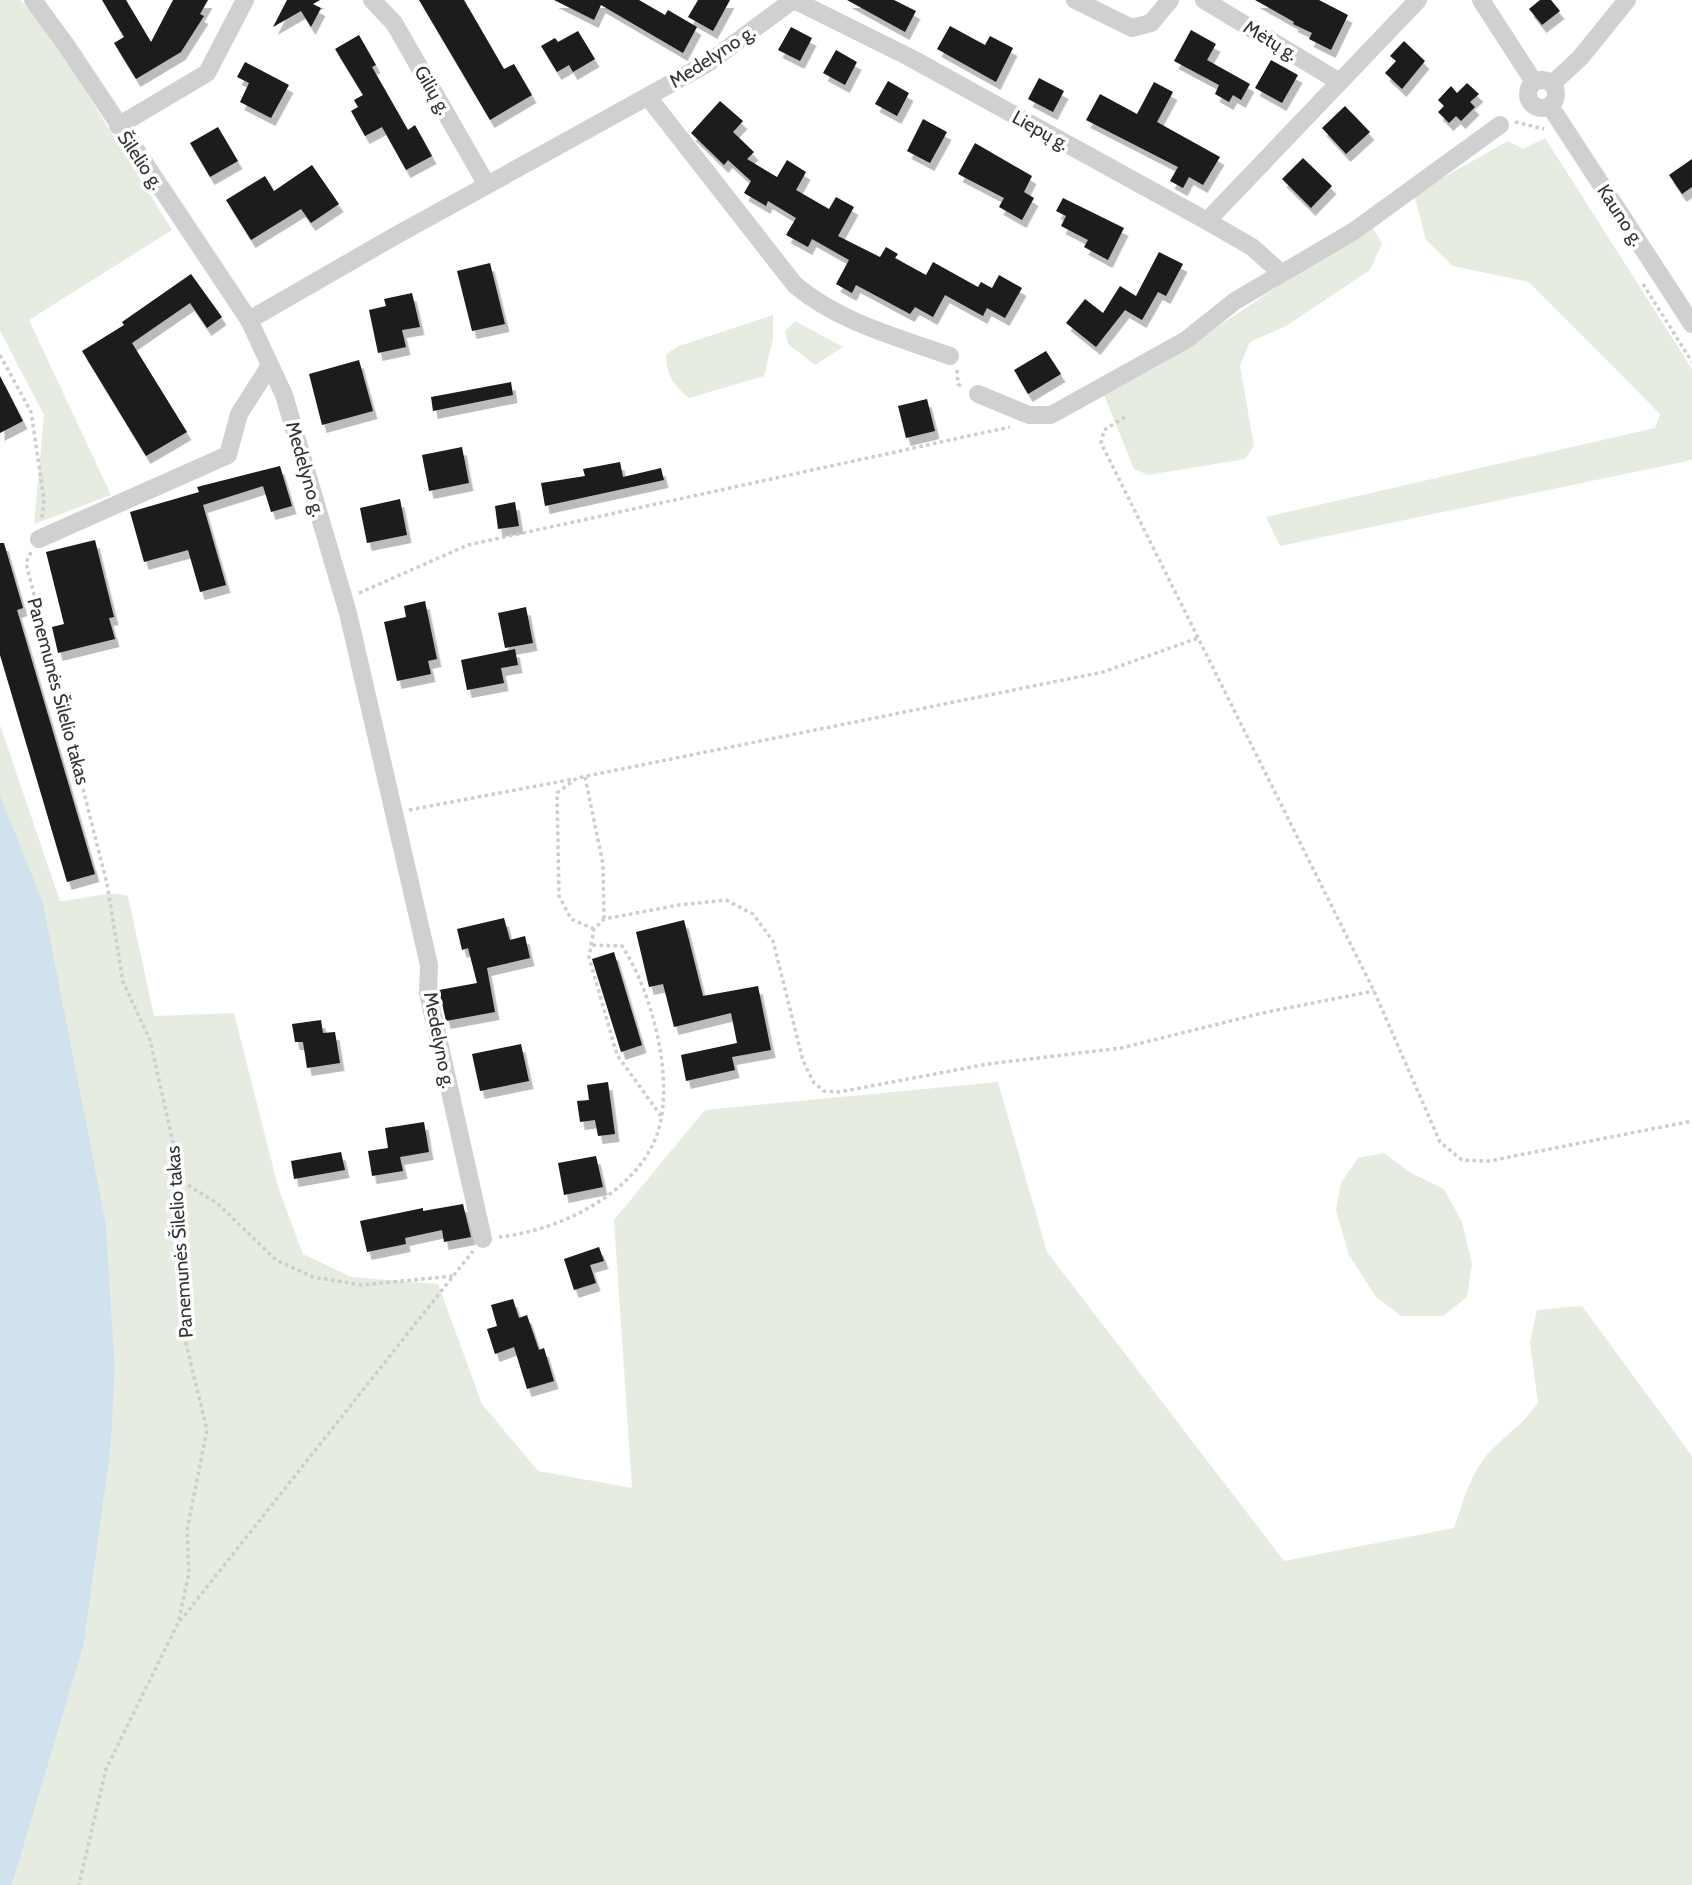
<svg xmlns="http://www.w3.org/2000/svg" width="1692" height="1885" font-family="Cabin,sans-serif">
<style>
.green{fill:#e6ecdf}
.water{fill:#cfe2ee}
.building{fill:#1a1a1a;filter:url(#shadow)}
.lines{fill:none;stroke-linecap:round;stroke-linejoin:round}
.path{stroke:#cdcdcd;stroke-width:3.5;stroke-dasharray:3.5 3.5;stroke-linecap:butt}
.minor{stroke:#d0d0d0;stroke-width:18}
.labels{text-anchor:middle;stroke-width:7;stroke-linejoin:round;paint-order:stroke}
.street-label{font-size:19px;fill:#333;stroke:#fff}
</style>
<defs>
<filter id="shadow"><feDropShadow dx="4.5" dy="8" stdDeviation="0" flood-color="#0004"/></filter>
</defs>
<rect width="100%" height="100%" fill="#fff"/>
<!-- green -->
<path class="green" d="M0,0H20L48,31L172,230L29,320L111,495L34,524L44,415L0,331Z
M1545,138L1692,369V460L1280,546L1266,517L1655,428L1660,414L1529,282L1453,266L1426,240L1414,194L1508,141L1523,149Z
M1370,224L1382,243L1370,270L1286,326L1250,342L1240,366L1254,446L1245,459L1148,475L1134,469L1104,395L1167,361Z
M773,315V339L764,376L689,398C673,385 666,374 666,354L679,346Z
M795,321L843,347L815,365L788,344L785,331Z
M0,725L60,901C83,900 107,890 128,896L154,1016L234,1013L278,1187L303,1254L351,1277L438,1284L482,1404L538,1471L632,1488L614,1220L705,1110L998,1082L1047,1252L1284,1561L1454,1528C1463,1503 1470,1474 1488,1454C1506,1434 1521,1427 1538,1403L1530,1342L1537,1310L1582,1306L1692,1456V1885H12L84,1644L111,1446L115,1368L106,1223L43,902L0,795Z
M1384,1153L1411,1173L1444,1189L1462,1222L1472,1264L1467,1297L1443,1316H1401L1376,1297L1349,1255L1336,1210L1341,1183L1358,1158Z"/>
<!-- water -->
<path class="water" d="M0,795L43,902L106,1223L115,1368L111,1446L84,1644L12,1885H0Z"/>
<!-- building -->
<path class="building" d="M102,0H126L151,42L173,0H208L200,14L204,16L181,52L136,79L114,43L124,37Z
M287,0H320L313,4L321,8L311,27L301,11L273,27Z
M419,0H464L504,69L514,64L532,95L490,120Z
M554,0H639L665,15L668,10L697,27L683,53L601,5L594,20Z
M698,0H730L713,31L688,17Z
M847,0H894L916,11L905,32Z
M1255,0H1319L1348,15L1331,50L1309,39L1312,33L1293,24L1294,22Z
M1540,0H1551L1560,11L1542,25L1529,9Z
M950,26L985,45L990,36L1013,48L996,82L937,49Z
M791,27L812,38L800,61L778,50Z
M1191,30L1216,44L1207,60L1250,84L1241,100L1233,95L1229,102L1215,94L1219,85L1174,61Z
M578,31L595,59L573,72L569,65L557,72L541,46L555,38L558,42Z
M359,35L376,65L372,67L408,130L415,125L432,156L406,170L382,127L365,136L351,111L358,107L354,100L363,95L335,49Z
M1404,41L1425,61L1402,89L1385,73L1396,61L1390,56Z
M836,50L857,62L845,85L823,73Z
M1271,60L1298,75L1282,103L1255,88Z
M245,62L289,85L271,118L240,102L249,83L237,77Z
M1039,78L1064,91L1053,112L1028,99Z
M888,81L909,93L897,116L875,104Z
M1154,82L1173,92L1157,122L1220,157L1203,185L1189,177L1183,188L1170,181L1178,167L1086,120L1100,94L1137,114Z
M1467,83L1479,94L1470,102L1475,107L1461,121L1456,116L1449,123L1438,112L1444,106L1438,100L1451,86L1457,93Z
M720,101L743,121L733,132L754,152L747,159L777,177L787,160L806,172L796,190L829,209L836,197L854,207L838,236L880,257L886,247L898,254L895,258L926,275L933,262L978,287L981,282L992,288L999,275L1022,288L1005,318L987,308L983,316L945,295L933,317L915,307L910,314L856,285L852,293L836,284L849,260L812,239L808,247L786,235L796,218L768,201L766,206L744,193L751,181L728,160L724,165L691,133Z
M1345,106L1370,132L1346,154L1322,128Z
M923,119L947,132L930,163L907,151Z
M218,127L238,161L210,177L190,143Z
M975,143L1032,176L1024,192L1034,198L1022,220L999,207L1004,198L958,174Z
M1303,158L1332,186L1311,208L1282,179Z
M1692,159V187L1682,194L1669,175Z
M312,165L339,204L311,223L301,209L251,240L226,200L265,176L274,191Z
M1063,198L1124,228L1108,260L1084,247L1088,240L1061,226L1066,216L1056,211Z
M1159,252L1183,264L1166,296L1158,292L1142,320L1125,310L1096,347L1066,323L1085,299L1103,313L1120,286L1136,296Z
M490,263L505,324L472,331L457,271Z
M191,274L222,317L207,328L190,303L132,343L187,432L146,456L82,351L124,325L122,322Z
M412,293L420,327L402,330L406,347L378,353L369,310L386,306L384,299Z
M1046,351L1061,374L1028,394L1014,370Z
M359,360L373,411L322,425L309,374Z
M0,376L23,421L0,433Z
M511,382L513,395L433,411L431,397Z
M927,399L935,431L906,438L898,406Z
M462,447L469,483L429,491L422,455Z
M620,462L623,477L661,468L664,480L545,506L541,483L585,476L583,469Z
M280,466L292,506L271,512L263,486L203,505L226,585L200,592L188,550L144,562L130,512L199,492L197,487Z
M400,499L407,535L367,543L360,508Z
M515,502L519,526L498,529L495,506Z
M95,540L114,617L109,618L115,639L58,653L52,627L64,624L46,552Z
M0,543H4L23,608L17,610L95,874L67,882L0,655Z
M425,601L437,659L428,661L431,674L397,681L384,622L406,617L404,606Z
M526,607L533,643L505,648L498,613Z
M515,649L518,665L501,668L504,683L467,690L461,660Z
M504,918L510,940L525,936L530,958L487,968L495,1012L446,1021L439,990L477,983L468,948L462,950L457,929Z
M684,920L703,996L758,986L771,1050L732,1057L735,1070L686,1081L681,1055L737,1043L731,1013L674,1027L663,984L649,987L636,932Z
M614,952L642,1045L621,1052L592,959Z
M321,1020L323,1033L335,1032L340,1063L307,1068L303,1042H295L292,1024Z
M521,1044L529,1081L480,1091L472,1054Z
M608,1082L615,1134L598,1136L595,1120L580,1122L577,1101L589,1100L587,1085Z
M424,1122L429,1152L400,1157L403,1171L372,1176L368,1151L388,1148L385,1128Z
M341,1152L345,1170L294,1179L291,1161Z
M596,1156L603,1187L564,1195L558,1163Z
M463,1204L471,1237L444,1242L442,1230L405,1238L406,1244L367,1252L360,1221L423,1208V1211Z
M599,1247L604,1261L590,1265L596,1283L574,1290L564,1259Z
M513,1299L519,1318L527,1315L539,1350L544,1348L554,1381L527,1389L514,1347L495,1354L487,1329L497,1326L491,1305Z"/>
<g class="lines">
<!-- path -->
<path class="path" d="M1523,96L1528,106L1535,112
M1515,122L1544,129
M1643,284L1692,362
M0,355L31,412L44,499L42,519
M957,370L958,384L963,387
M1125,417L1104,430L1101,443L1374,991L1440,1142L1462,1160L1489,1161L1692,1121
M31,552L26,563L107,884L123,982L150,1040L176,1156L182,1327L207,1430L187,1530L189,1573L178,1623L106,1769L79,1885
M359,593L468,545L1010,427
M585,777L603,864L604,919
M409,810L574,779
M594,929L571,919L559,896L557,793L577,778L1103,672L1198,638
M661,1116L617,1055L589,957L594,929L604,919L679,905L726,900L753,914L773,941L803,1061L814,1083L824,1091L839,1092L988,1064L1121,1048L1267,1012L1374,991
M176,1178L217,1203L276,1260L313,1277L361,1285L453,1276
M499,1237C556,1231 627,1198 653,1144C679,1091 653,993 622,946L591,945
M180,1621L473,1251"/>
<!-- minor -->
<path class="minor" d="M33,0L66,45L249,320L284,395L348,613L429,965L428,993L483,1239
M372,0L394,23L487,185
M794,0L909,57L1207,221L1252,247L1281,273
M1075,0L1132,28L1151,23L1170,0
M1204,0L1338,81
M1481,0L1534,82
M1528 94a14 14 0 1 1 28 0a14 14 0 1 1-28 0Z
M1552,84L1580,58L1627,0
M648,97L795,285C839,322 897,337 950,356
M1550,106L1692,324
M118,126L207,73L245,0
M1207,221L1418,0
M249,320L395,236L708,63L793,0
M978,394L1029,415H1051L1186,340L1235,301L1354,231L1500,125
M39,539L228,455L239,414L269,367"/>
</g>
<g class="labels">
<!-- street labels -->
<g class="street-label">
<text transform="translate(1271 40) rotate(31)" y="7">Mėtų g.</text>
<text transform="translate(712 56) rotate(-33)" y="7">Medelyno g.</text>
<text transform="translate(433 90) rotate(60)" y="7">Gilių g.</text>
<text transform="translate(1041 130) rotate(29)" y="7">Liepų g.</text>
<text transform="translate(141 160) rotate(56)" y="7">Šilelio g.</text>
<text transform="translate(1621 215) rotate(57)" y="7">Kauno g.</text>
<text transform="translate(306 469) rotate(74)" y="7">Medelyno g.</text>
<text transform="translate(59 691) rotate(75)" y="7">Panemunės Šilelio takas</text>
<text transform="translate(440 1040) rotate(79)" y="7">Medelyno g.</text>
<text transform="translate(179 1242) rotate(-94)" y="7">Panemunės Šilelio takas</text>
</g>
</g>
</svg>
